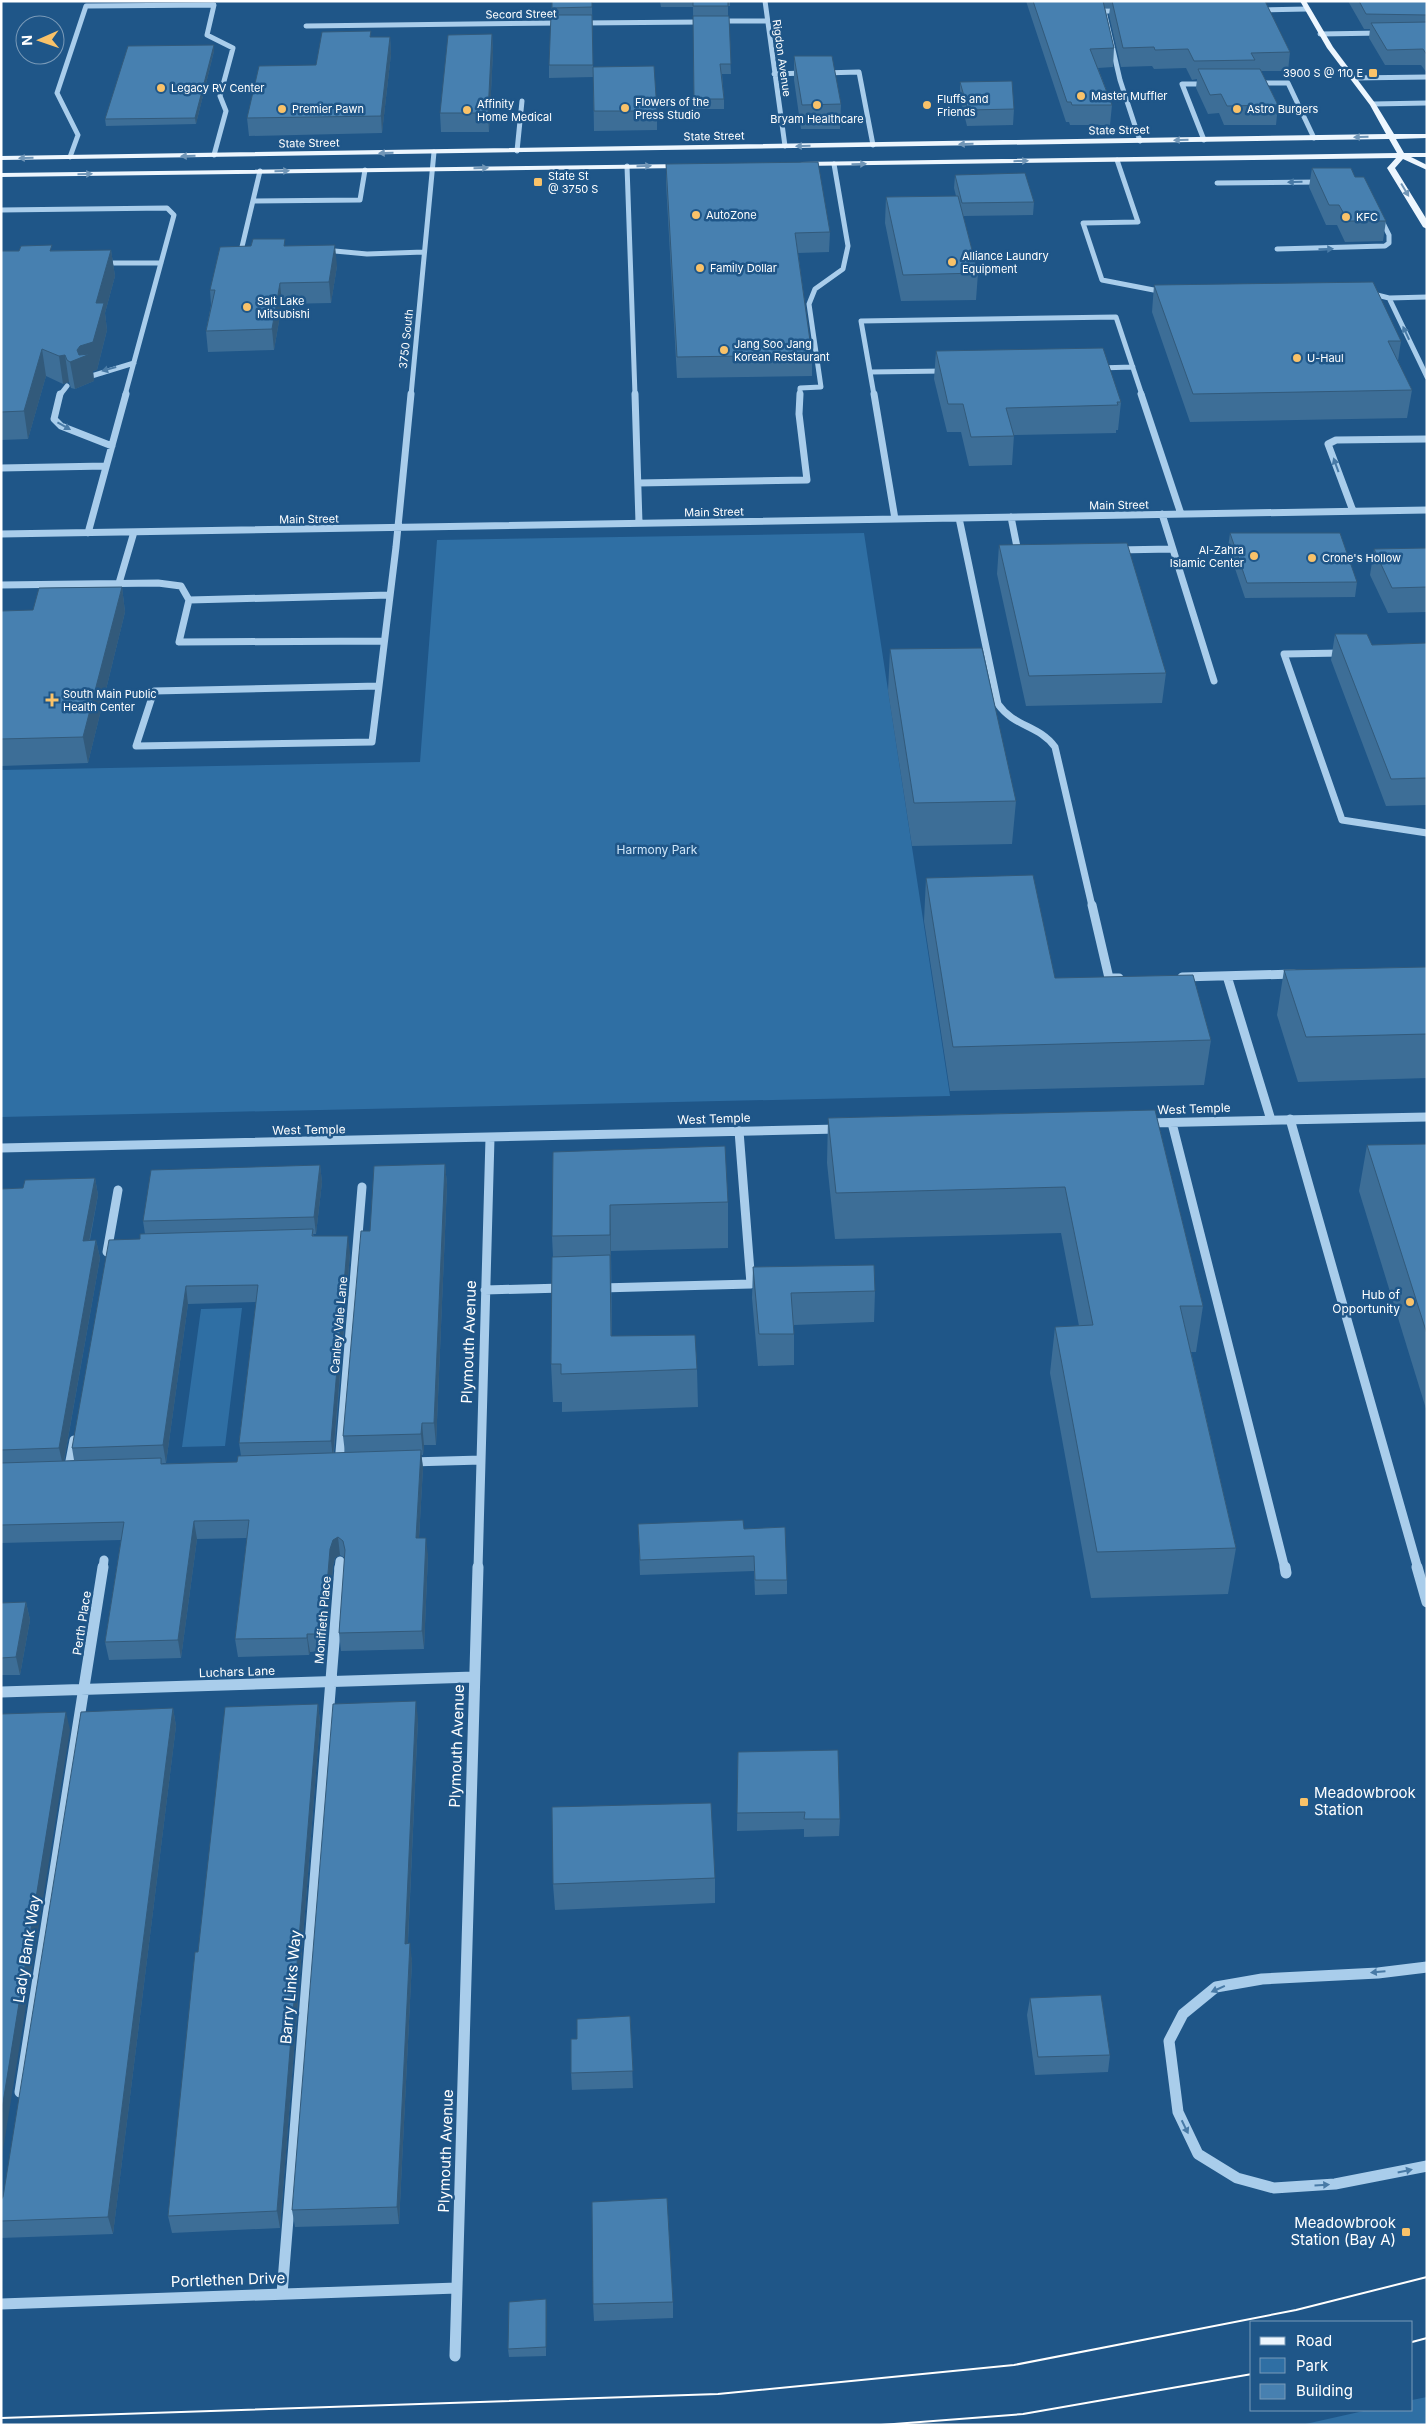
<svg xmlns="http://www.w3.org/2000/svg" width="1428" height="2426" font-family="Inter,sans-serif">
<style>
.green{fill:#2f6fa4}
.lines{fill:none;stroke-linecap:round;stroke-linejoin:round}
.minor-far3{stroke:#a9cdeb;stroke-width:5}
.minor-far2{stroke:#a9cdeb;stroke-width:7}
.minor-far1{stroke:#a9cdeb;stroke-width:9}
.minor{stroke:#a9cdeb;stroke-width:11}
.major{fill:#edf6fe;fill-rule:evenodd}
.tram{stroke:#fff;stroke-width:2}
.wall{fill:#3d6e97;fill-rule:evenodd}
.shaded-wall{fill:#325a7b}
.building{fill:#4780b0;stroke:#325a7b}
.oneway{fill:#7196b7}
.oneway2{fill:#487aa6}
.poi-dot{fill:#f9c269;stroke:#1f5688;stroke-width:2}
.labels{text-anchor:middle;stroke-width:5;stroke-linejoin:round;paint-order:stroke}
.far-street-label{font-size:11px;fill:#fff;stroke:#1f5688}
.far-poi-label{font-size:11px;fill:#fff;stroke:#1f5688;text-anchor:start}
.park-label{font-size:12px;fill:#cee5f8;stroke:#1f5688}
.street-label{font-size:12px;fill:#fff;stroke:#1f5688}
.poi-label{font-size:12px;fill:#fff;stroke:#1f5688;text-anchor:end}
.near-street-label{font-size:15px;fill:#fff;stroke:#1f5688}
.near-poi-label{font-size:15px;fill:#fff;stroke:#1f5688;text-anchor:start}
</style>
<rect width="100%" height="100%" fill="#1f5688"/>
<!-- green -->
<path class="green" d="M864,533L950,1096L1,1117V770L420,762L437,540Z
M242,1308L225,1446L182,1447L201,1309Z
M1427,2397V2425H1301L1368,2410H1412V2400Z"/>
<g class="lines">
<!-- minor-far3 -->
<path class="minor-far3" d="M765,1L785,146
M1257,10L1307,9
M1122,11H1104L1120,80L1140,141
M719,21H767
M581,23L703,22
M306,26L561,23
M1320,34L1382,33
M823,73L859,72L873,145
M774,74L805,73
M1353,78L1427,77
M1256,83H1288L1314,138
M1373,104L1427,103
M1204,140L1182,84H1208
M517,151L522,101
M70,157L78,135L57,93L86,6L214,5L207,35L233,48L220,96L226,111L214,155
M1117,160L1138,222L1083,223L1102,280L1164,292
M627,166L635,395
M1217,183L1321,182
M253,201L360,200L365,170
M1,210L167,208L174,215L125,395
M1277,249L1385,246L1389,243V235L1380,217
M324,250L367,254L424,252
M248,251H241L260,171
M101,263H161
M1369,293L1389,298
M1427,297L1389,298L1427,377
M1098,368L1133,367
M870,372L945,371
M85,378L134,363
M60,395L67,386
M411,395L434,152
M800,395V388L821,387L809,304L815,289L843,269L848,246L834,164
M874,395L861,321L1116,317L1142,395"/>
<!-- minor-far2 -->
<path class="minor-far2" d="M60,394L54,419L61,426L112,446
M635,394L639,523
M874,394L895,519
M1141,394L1181,514
M1,468L106,466
M638,483L807,480L799,414L800,394
M1353,511L1328,444L1336,440L1427,439
M1162,514L1214,681
M1011,517L1018,552H1022
M959,518L998,704C1014,727 1039,725 1055,747L1092,906
M88,533L126,394
M1,534L1427,510
M1117,550L1172,549
M119,583L134,532
M1,585L158,583L181,586L189,600L390,595
M189,600L179,642L384,641
M1342,653L1284,654L1342,820L1427,833
M379,686L372,742L136,746L154,691Z
M379,686L396,547L411,394"/>
<!-- minor-far1 -->
<path class="minor-far1" d="M1092,905L1109,978H1119
M1227,976L1271,1120
M1182,977L1294,974
M1290,1119L1418,1569
M1146,1123L1427,1117
M1172,1123L1285,1569
M1,1148L838,1129
M107,1252L118,1190
M601,1288L751,1284L739,1131
M485,1290L563,1288
M411,1462L481,1460
M339,1464L362,1187
M68,1471L74,1440
M103,1569L104,1560
M339,1569L340,1561
M478,1569L490,1138"/>
<!-- minor -->
<path class="minor" d="M1285,1567L1286,1573
M1417,1567L1427,1602
M1,1692L474,1677
M1427,1967L1378,1973L1262,1979L1216,1987L1183,2014L1169,2041L1178,2112L1198,2154L1237,2178L1274,2188L1335,2184L1427,2166
M20,2092L103,1567
M282,2294L340,1567
M1,2304L457,2288
M455,2356L478,1567"/>
<!-- major -->
<path class="major" d="M1300,1H1306L1333,47L1375,103L1394,134H1427V138L1396,139L1404,153H1427V157H1411L1427,165V170L1403,159L1395,168L1427,220V229L1423,227L1387,168L1396,158L802,166L798,164L802,162L1397,153L1389,139L1,160V156L1386,134L1370,105L1327,48Z
M685,164L686,166L682,168L1,177V173Z"/>
<!-- tram -->
<path class="tram" d="M1412,2342L1427,2338
M1,2418L718,2394L1014,2365L1296,2310L1427,2277
M881,2425L1023,2414L1252,2374"/>
</g>
<!-- wall -->
<path class="wall" d="M552,1H730V6H728V16L731,74H722L724,99V109H694L693,7H661L660,2L592,3L593,67L657,111V130L594,131L593,77L549,78V65Z
M1026,1H1265L1290,52L1288,71H1261L1278,105L1276,125H1224L1219,113L1208,114L1196,88L1197,79L1192,80L1186,68L1154,69L1152,66L1121,67L1109,15L1110,8H1105L1114,48L1113,67L1098,68L1112,105L1110,125H1070L1069,122H1066Z
M1348,1H1427V73L1421,65H1385L1369,38L1370,29H1364Z
M492,34L493,52L489,132H441L440,113Z
M371,37H390L391,54L382,133L249,136L247,118L316,65Z
M214,51L196,124L106,126L105,119Z
M794,56L841,104L840,129H801L794,80Z
M960,82L1014,109L1013,125L967,126L960,98Z
M666,164L830,232L829,252L798,253L812,355V376L677,378L666,183Z
M1312,168L1355,177L1386,221L1383,241L1345,242L1337,225H1326L1309,187Z
M955,175L1034,202L1033,215L963,216L978,273L976,300L901,301L885,223L886,197L956,196L954,188Z
M286,246L337,266L331,303L282,304L274,350L208,352L206,331L211,305L210,290Z
M111,250L115,276L105,313L107,330L97,370L93,371L94,381L75,389L71,388L69,382L63,384L46,376L28,439L1,440V251Z
M1154,285L1401,341L1398,361L1412,390L1407,418L1190,422L1152,312Z
M936,351L1121,402L1118,430H1116V433L1014,435L1012,465L969,466L961,432H947L934,379Z
M1230,533L1357,582L1355,597L1245,598L1228,548Z
M999,545L1166,673L1162,703L1026,706L997,574Z
M1427,548V612L1388,613L1370,575L1374,549Z
M122,587L125,612L88,763L1,766V611L33,610Z
M1335,634L1372,645L1427,643V805L1386,806L1331,660Z
M890,649L1016,801L1012,844L912,846L888,691Z
M926,878L1055,978L1211,1040L1204,1085L950,1091L924,921Z
M1427,967V1078L1298,1082L1277,1015L1284,970Z
M1155,1110L1203,1306L1196,1352H1191L1236,1548L1228,1594L1091,1598L1050,1373L1055,1327L1079,1326L1061,1233L835,1239L827,1163L828,1118Z
M1427,1144V1412L1359,1191L1367,1145Z
M553,1152L728,1202V1248L611,1251L612,1336L697,1369L698,1407L562,1412V1402H553L551,1364L553,1257L552,1236Z
M445,1164L447,1185L436,1445H424L423,1455H421L423,1468L419,1538L428,1555L424,1649L341,1651L339,1633L345,1558L340,1555L335,1558L333,1566L326,1651L310,1652L309,1655L238,1657L235,1639L247,1538L197,1539L181,1658L109,1660L105,1642L121,1540L1,1543V1189L23,1188L95,1178L98,1195L90,1240H96L100,1258L64,1461L74,1460L72,1448L140,1239L145,1234L143,1221L320,1165L322,1182L316,1234H313L314,1236L350,1253L334,1453H345L343,1436L370,1231ZM256,1302L239,1443L241,1456L237,1462L163,1464L162,1463H166L188,1304Z
M753,1267L875,1291L874,1322L794,1325V1365L758,1366L752,1298Z
M638,1524L744,1529L787,1580V1594L755,1595L754,1571L640,1575Z
M26,1602L30,1620L20,1675H1V1603Z
M318,1704L320,1722L280,2228L172,2233L168,2216L198,1952Z
M173,1708L176,1726L113,2234L1,2238V2200L3,2197Z
M418,1719L408,1943L412,1961L399,2224L295,2227L292,2210Z
M738,1752L840,1819L839,1836L804,1837V1829L737,1831Z
M715,1878V1903L555,1910L553,1884Z
M1030,1998L1110,2055L1108,2072L1035,2075L1027,2015Z
M630,2016L633,2088L572,2090L571,2073L577,2039Z
M546,2299V2356L509,2357L508,2349Z
M673,2302V2318L594,2321L593,2304Z"/>
<!-- shaded-wall -->
<path class="shaded-wall" d="M492,34L493,52L489,132L488,113Z
M390,37L391,54L382,133L381,116Z
M214,45V51L196,124L195,118Z
M335,245L337,266L331,303L329,282Z
M111,250L115,276L105,313L107,330L97,370L93,371L94,381L75,389L70,362L77,350L96,303Z
M280,283L282,304L274,350L272,329Z
M42,349L46,376L28,439L24,411Z
M65,355L69,382L63,384L59,356Z
M122,587L125,612L88,763L83,737Z
M445,1164L447,1185L436,1445L434,1423Z
M320,1165L322,1182L316,1234L314,1217Z
M95,1178L98,1195L86,1258L83,1241Z
M610,1205L611,1251V1281L610,1235Z
M348,1236L350,1253L333,1458L331,1441Z
M96,1240L100,1258L63,1466L59,1448Z
M610,1255L611,1293L612,1374L611,1336Z
M186,1286L188,1304L166,1463L163,1445Z
M422,1423L424,1445L423,1455L421,1434Z
M421,1450L423,1468L418,1555L416,1538Z
M194,1521L197,1539L181,1658L178,1640Z
M338,1537L340,1555L335,1558L333,1566L326,1651L323,1634L330,1549L333,1540Z
M426,1538L428,1555L424,1649L422,1631Z
M26,1602L30,1620L20,1675L16,1657Z
M307,1634L310,1652L309,1655L307,1638Z
M416,1701L418,1719L407,1961L405,1944Z
M318,1704L320,1722L280,2228L277,2211Z
M173,1708L176,1726L113,2234L108,2217Z
M66,1712L70,1730L1,2163V2115Z
M410,1943L412,1961L399,2224L397,2207Z
M546,2299L547,2308L546,2356Z"/>
<!-- building -->
<path class="building" d="M552,1H592V7L552,8Z
M693,1H728V6H693Z
M1033,1H1103L1114,48L1090,49L1112,105H1072L1071,102H1067Z
M1112,1H1265L1290,52L1251,53L1255,60L1194,61L1188,49L1155,50L1154,47L1123,48Z
M1359,1H1427V15L1366,14Z
M551,15H592L593,65H549Z
M693,16H729L731,64H720L724,99H694Z
M1427,22V55L1423,49L1387,50L1371,23Z
M371,31L370,37H390L381,116L247,118L259,66L316,65L322,32Z
M492,34L488,113H440L448,35Z
M214,45L195,118L105,119L128,46Z
M794,56H832L841,104L802,105Z
M654,66L657,111H594L593,67Z
M1198,69H1260L1278,105L1227,106L1221,94L1210,95Z
M1012,81L1014,109L968,110L960,82Z
M818,162L830,232L795,233L812,355L677,357L666,164Z
M1312,168H1351L1355,177H1364L1386,221H1348L1339,205H1329Z
M1025,173L1034,202L962,203L955,175Z
M958,196L978,273L903,275L886,197Z
M253,239H285L284,246L335,245L329,282L280,283L272,329L206,331L215,290H210L220,247L251,246Z
M52,245L50,251L111,250L96,303H104L93,342L80,346L77,350L79,355L90,354L70,362L67,360L65,355L59,356L42,349L24,411L1,412V251H19L21,246Z
M1373,282L1401,341H1388L1412,390L1193,394L1154,285Z
M1103,348L1121,402H1117L1118,405L1006,408L1014,436L971,437L963,404H948L936,351Z
M1230,533H1340L1357,582L1247,583Z
M1127,543L1166,673L1029,676L999,545Z
M1427,548V587L1392,588L1374,549Z
M122,587L83,737L1,739V611L33,610L39,588Z
M1335,634H1367L1372,645L1427,643V778L1391,779Z
M982,648L1016,801L914,803L890,649Z
M1033,875L1055,978L1193,975L1211,1040L953,1047L926,878Z
M1427,967V1034L1306,1037L1284,970Z
M1155,1110L1203,1306H1180L1236,1548L1097,1552L1055,1327L1093,1325L1065,1187L836,1193L828,1118Z
M1427,1144V1334L1367,1145Z
M725,1146L728,1202L610,1205V1235L552,1236L553,1152Z
M445,1164L434,1423H422L421,1434L343,1436L361,1231H370L374,1166Z
M320,1165L314,1217L143,1221L151,1170Z
M95,1178L83,1241L96,1240L59,1448L1,1450V1189L23,1188L25,1180Z
M313,1229L312,1236H348L331,1441L239,1443L258,1285L186,1286L163,1445L72,1448L109,1240L140,1239V1234Z
M610,1255L611,1336L695,1335L697,1369L561,1374V1364H551L552,1257Z
M874,1265L875,1291L791,1293L794,1334H759L753,1267Z
M421,1450L416,1538H426L422,1631L339,1633L345,1550L343,1541L338,1537L333,1540L330,1549L323,1634H307V1638L235,1639L249,1520L194,1521L178,1640L105,1642L124,1522L1,1525V1463L161,1458V1464L237,1462L238,1456Z
M743,1520L744,1529L785,1527L787,1580H755L754,1556L640,1560L638,1524Z
M26,1602L16,1657L1,1658V1603Z
M416,1701L405,1944L410,1943L397,2207L292,2210L333,1704Z
M318,1704L277,2211L168,2216L195,1952H198L225,1707Z
M173,1708L108,2217L1,2221V2200L3,2197L81,1712Z
M66,1712L1,2115V1714Z
M838,1750L840,1819H804L805,1812L737,1813L738,1752Z
M711,1803L715,1878L553,1884L552,1807Z
M1101,1995L1110,2055L1038,2057L1030,1998Z
M630,2016L633,2071L571,2073V2039H577V2019Z
M667,2198L673,2302L593,2304L592,2202Z
M546,2299V2347L508,2349L509,2302Z"/>
<!-- one-way arrows -->
<defs><path id="oneway-solid" d="M-6-.8H1V-3.2L6.5 0L1 3.2V.8H-6Z" transform="scale(1.25)"/></defs>
<g class="oneway">
<use href="#oneway-solid" transform="translate(1361 137) rotate(179)"/>
<use href="#oneway-solid" transform="translate(1181 140) rotate(179)"/>
<use href="#oneway-solid" transform="translate(966 144) rotate(179)"/>
<use href="#oneway-solid" transform="translate(803 146) rotate(179)"/>
<use href="#oneway-solid" transform="translate(386 153) rotate(179)"/>
<use href="#oneway-solid" transform="translate(188 156) rotate(179)"/>
<use href="#oneway-solid" transform="translate(26 158) rotate(179)"/>
<use href="#oneway-solid" transform="translate(1021 161) rotate(-1)"/>
<use href="#oneway-solid" transform="translate(859 164) rotate(-1)"/>
<use href="#oneway-solid" transform="translate(644 166) rotate(-1)"/>
<use href="#oneway-solid" transform="translate(481 168) rotate(-1)"/>
<use href="#oneway-solid" transform="translate(282 171) rotate(-1)"/>
<use href="#oneway-solid" transform="translate(85 174) rotate(-1)"/>
<use href="#oneway-solid" transform="translate(1405 190) rotate(59)"/>
</g>
<g class="oneway2">
<use href="#oneway-solid" transform="translate(1295 182) rotate(179)"/>
<use href="#oneway-solid" transform="translate(1326 249) rotate(-1)"/>
<use href="#oneway-solid" transform="translate(1406 333) rotate(-115)"/>
<use href="#oneway-solid" transform="translate(109 369) rotate(164)"/>
<use href="#oneway-solid" transform="translate(64 426) rotate(29)"/>
<use href="#oneway-solid" transform="translate(1336 465) rotate(-110)"/>
<use href="#oneway-solid" transform="translate(1378 1972) rotate(175)"/>
<use href="#oneway-solid" transform="translate(1218 1989) rotate(156)"/>
<use href="#oneway-solid" transform="translate(1185 2127) rotate(64)"/>
<use href="#oneway-solid" transform="translate(1405 2171) rotate(-12)"/>
<use href="#oneway-solid" transform="translate(1322 2185) rotate(-3)"/>
</g>
<!-- markers -->
<g class="poi-dot">
<rect x="1368" y="68" width="10" height="10" rx="2.5"/>
<circle cx="161" cy="88" r="5"/>
<circle cx="1081" cy="96" r="5"/>
<circle cx="817" cy="105" r="5"/>
<circle cx="927" cy="105" r="5"/>
<circle cx="625" cy="108" r="5"/>
<circle cx="282" cy="109" r="5"/>
<circle cx="1237" cy="109" r="5"/>
<circle cx="467" cy="110" r="5"/>
<rect x="533" y="177" width="10" height="10" rx="2.5"/>
<circle cx="696" cy="215" r="5"/>
<circle cx="1346" cy="217" r="5"/>
<circle cx="952" cy="262" r="5"/>
<circle cx="700" cy="268" r="5"/>
<circle cx="247" cy="307" r="5"/>
<circle cx="724" cy="350" r="5"/>
<circle cx="1297" cy="358" r="5"/>
<circle cx="1254" cy="556" r="5"/>
<circle cx="1312" cy="558" r="5"/>
<path d="M49.5 692.5h5v5h5v5h-5v5h-5v-5h-5v-5h5z"/>
<circle cx="1410" cy="1302" r="5"/>
<rect x="1299" y="1797" width="10" height="10" rx="2.5"/>
<rect x="1401" y="2227" width="10" height="10" rx="2.5"/>
</g>
<g class="labels">
<!-- far-street labels -->
<g class="far-street-label">
<text transform="translate(521 14) rotate(-1)" y="4">Secord Street</text>
<text transform="translate(782 58) rotate(82)" y="4">Rigdon Avenue</text>
<text transform="translate(1119 130) rotate(-1)" y="4">State Street</text>
<text transform="translate(714 136) rotate(-1)" y="4">State Street</text>
<text transform="translate(309 143) rotate(-1)" y="4">State Street</text>
<text transform="translate(406 339) rotate(-84)" y="4">3750 South</text>
<text transform="translate(1119 505) rotate(-1)" y="4">Main Street</text>
<text transform="translate(714 512) rotate(-1)" y="4">Main Street</text>
<text transform="translate(309 519) rotate(-1)" y="4">Main Street</text>
</g>
<!-- far-poi labels -->
<g class="far-poi-label">
<text x="1363" y="77" text-anchor="end">3900 S @ 110 E</text>
<text x="171" y="92">Legacy RV Center</text>
<text x="1091" y="100">Master Muffler</text>
<text x="937" y="103">Fluffs and<tspan x="937" dy="13">Friends</tspan></text>
<text x="635" y="106">Flowers of the<tspan x="635" dy="13">Press Studio</tspan></text>
<text x="477" y="108">Affinity<tspan x="477" dy="13">Home Medical</tspan></text>
<text x="292" y="113">Premier Pawn</text>
<text x="1247" y="113">Astro Burgers</text>
<text x="817" y="123" text-anchor="middle">Bryam Healthcare</text>
<text x="548" y="180">State St<tspan x="548" dy="13">@ 3750 S</tspan></text>
<text x="706" y="219">AutoZone</text>
<text x="1356" y="221">KFC</text>
<text x="962" y="260">Alliance Laundry<tspan x="962" dy="13">Equipment</tspan></text>
<text x="710" y="272">Family Dollar</text>
<text x="257" y="305">Salt Lake<tspan x="257" dy="13">Mitsubishi</tspan></text>
<text x="734" y="348">Jang Soo Jang<tspan x="734" dy="13">Korean Restaurant</tspan></text>
<text x="1307" y="362">U-Haul</text>
<text x="1244" y="554" text-anchor="end">Al-Zahra<tspan x="1244" dy="13">Islamic Center</tspan></text>
<text x="1322" y="562">Crone's Hollow</text>
<text x="63" y="698">South Main Public<tspan x="63" dy="13">Health Center</tspan></text>
</g>
<!-- park labels -->
<g class="park-label">
<text x="657" y="854">Harmony Park</text>
</g>
<!-- street labels -->
<g class="street-label">
<text transform="translate(1194 1109) rotate(-2)" y="4">West Temple</text>
<text transform="translate(714 1119) rotate(-2)" y="4">West Temple</text>
<text transform="translate(309 1130) rotate(-1)" y="4">West Temple</text>
<text transform="translate(339 1325) rotate(-85)" y="4">Canley Vale Lane</text>
<text transform="translate(323 1620) rotate(-85)" y="4">Monifieth Place</text>
<text transform="translate(82 1623) rotate(-81)" y="4">Perth Place</text>
<text transform="translate(237 1672) rotate(-2)" y="4">Luchars Lane</text>
</g>
<!-- poi labels -->
<g class="poi-label">
<text x="1400" y="1299">Hub of<tspan x="1400" dy="14">Opportunity</tspan></text>
</g>
<!-- near-street labels -->
<g class="near-street-label">
<text transform="translate(469 1342) rotate(-88)" y="5">Plymouth Avenue</text>
<text transform="translate(457 1746) rotate(-88)" y="5">Plymouth Avenue</text>
<text transform="translate(27 1949) rotate(-81)" y="5">Lady Bank Way</text>
<text transform="translate(291 1987) rotate(-85)" y="5">Barry Links Way</text>
<text transform="translate(446 2151) rotate(-88)" y="5">Plymouth Avenue</text>
<text transform="translate(228 2280) rotate(-2)" y="5">Portlethen Drive</text>
</g>
<!-- near-poi labels -->
<g class="near-poi-label">
<text x="1314" y="1798">Meadowbrook<tspan x="1314" dy="17">Station</tspan></text>
<text x="1396" y="2228" text-anchor="end">Meadowbrook<tspan x="1396" dy="17">Station (Bay A)</tspan></text>
</g>
</g>
<!-- border -->
<rect width="1428" height="2426" fill="none" stroke="#ffffff" stroke-width="5"/>
<!-- legend -->
<rect x="1250" y="2321" width="162" height="90" fill="#1f5688" stroke="#799ab8"/>
<rect x="1260" y="2337" width="25" height="8" fill="#edf6fe" stroke="#799ab8"/>
<text x="1296" y="2346" font-size="15" fill="#ffffff">Road</text>
<rect x="1260" y="2358" width="25" height="15" fill="#2f6fa4" stroke="#799ab8"/>
<text x="1296" y="2371" font-size="15" fill="#ffffff">Park</text>
<rect x="1260" y="2384" width="25" height="15" fill="#4780b0" stroke="#799ab8"/>
<text x="1296" y="2396" font-size="15" fill="#ffffff">Building</text>
<!-- north arrow -->
<g transform="translate(40 40) rotate(268)"><circle r="24" fill="#1f5688" stroke="#799ab8"/>
<path d="M0-4L9 19L0 12L-9 19Z" fill="#f9c269"/>
<text y="-8" font-size="14" font-weight="bold" text-anchor="middle" fill="#ffffff">N</text>
</g>
</svg>
